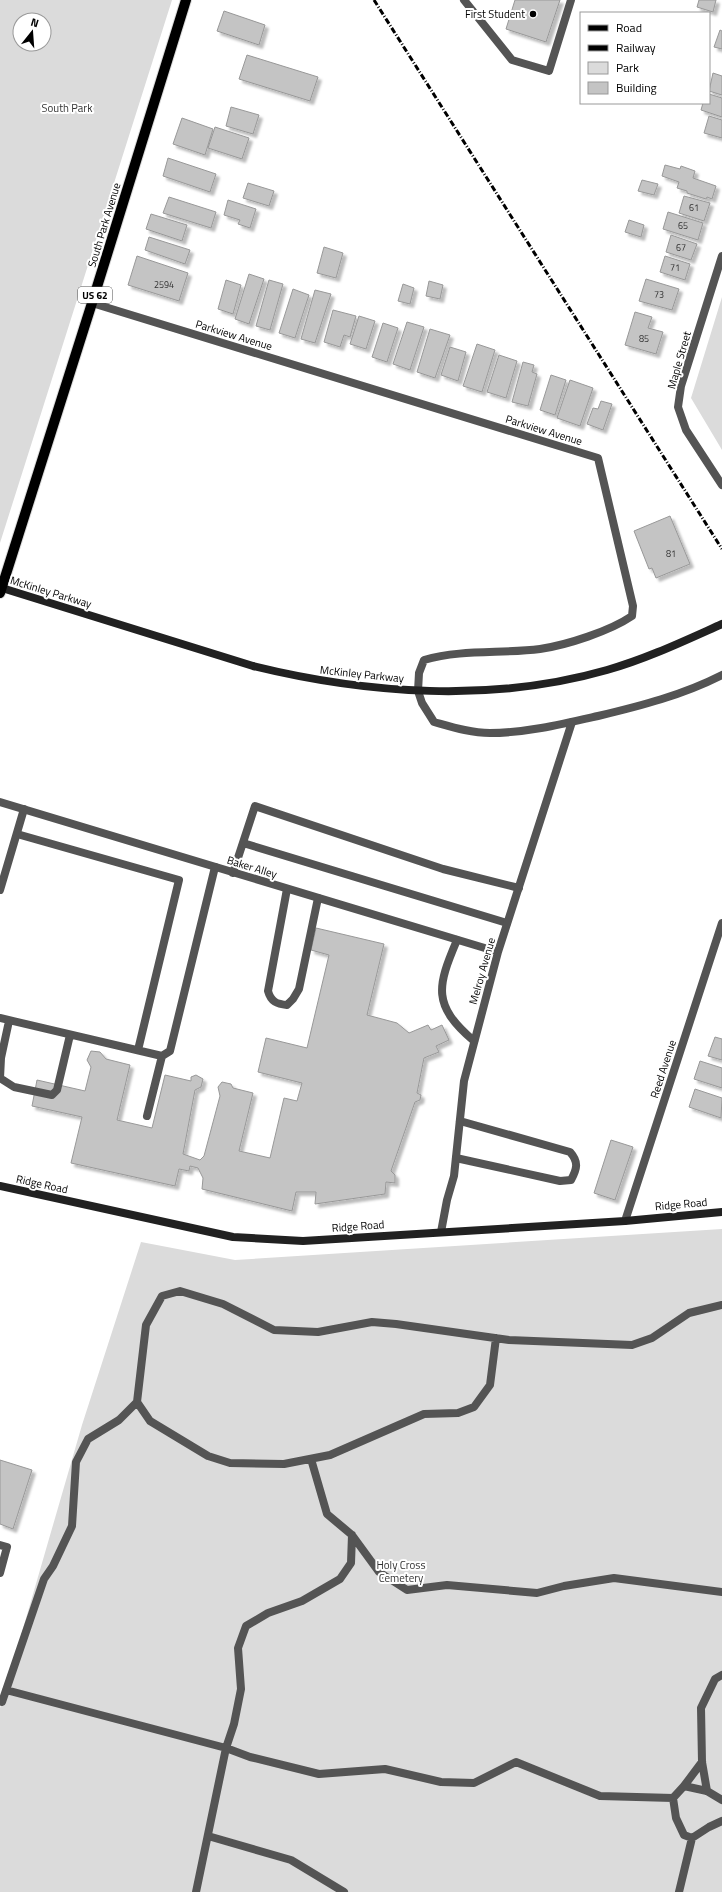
<svg xmlns="http://www.w3.org/2000/svg" width="722" height="1892" font-family="'Titillium Web',sans-serif">
<style>
.green{fill:#dbdbdb;fill-rule:evenodd}
.building{fill:#c4c4c4;stroke:#989898;filter:url(#shadow)}
.lines{fill:none;stroke-linecap:round;stroke-linejoin:round}
.primary-casing{stroke:#dbdbdb;stroke-width:12}
.lane{stroke:#545454;stroke-width:8}
.street{stroke:#545454;stroke-width:8}
.secondary{stroke:#212121;stroke-width:8}
.primary{stroke:#000;stroke-width:10}
.rail{stroke:#000;stroke-width:3;stroke-dasharray:6 2 1 2;stroke-linecap:butt}
.poi-dot{fill:#000;stroke:#fff;stroke-width:1.5}
.labels{text-anchor:middle;stroke-width:4;stroke-linejoin:round;paint-order:stroke}
.number-label{font-size:9px;fill:#313131}
.shield{fill:#fff;stroke:#4c4c4c;stroke-width:1}
.shield-label{font-size:10px;font-weight:bold;fill:#000}
.poi-label{font-size:11px;fill:#000;stroke:#fff;text-anchor:end}
.park-label{font-size:11px;fill:#323232;stroke:#fff}
.street-label{font-size:11px;fill:#000;stroke:#fff}
</style>
<defs>
<filter id="shadow"><feDropShadow dx="3.5" dy="3.5" stdDeviation="1" flood-color="#0004"/></filter>
</defs>
<rect width="100%" height="100%" fill="#fff"/>
<!-- green -->
<path class="green" d="M0,0H172L0,543ZM20,20H44V44H20Z
M722,297V450L691,398Z
M722,1229V1892H0V1708L82,1425L141,1242L235,1260Z"/>
<!-- building -->
<path class="building" d="M515,0H560L546,42L506,29Z
M699,0H716L713,12L697,7Z
M224,11L265,25L259,45L217,31Z
M720,30L722,31V49L714,47Z
M247,55L318,77L310,101L239,79Z
M713,73L722,76V95L709,91Z
M709,94L722,98V117L701,110L703,103H709Z
M231,107L259,115L253,134L226,126Z
M709,116L722,120V138L704,133Z
M182,118L213,129L205,155L173,144Z
M215,127L249,138L242,159L208,148Z
M168,158L216,174L210,192L163,176Z
M665,165L680,169L681,166L695,171L693,178L716,186L712,199L707,197L706,199L687,193V191L677,188L679,182L662,176Z
M642,180L658,184L654,195L638,191Z
M248,183L274,191L269,206L243,198Z
M684,196L710,203L704,221L679,213Z
M169,197L216,212L211,228L163,213Z
M228,200L256,209L250,228L238,224L240,220L224,215Z
M668,212L703,223L698,240L663,229Z
M151,214L187,225L182,241L146,229Z
M629,220L644,225L641,237L625,232Z
M671,235L697,244L691,260L666,252Z
M149,237L190,250L185,264L145,250Z
M324,247L343,253L336,278L317,273Z
M137,256L188,273L179,301L128,285Z
M665,256L690,264L685,280L660,272Z
M249,274L264,279L249,324L235,319Z
M646,279L679,289L672,310L639,301Z
M226,280L241,285L233,314L218,309Z
M269,280L283,284L270,330L256,326Z
M429,281L443,285L440,299L426,296Z
M403,284L414,288L410,304L398,301Z
M293,289L309,295L295,338L279,333Z
M315,290L331,294L315,343L301,339Z
M333,310L356,316L350,337L344,335L340,347L324,342Z
M635,312L652,317L648,328L663,332L656,354L625,345Z
M359,316L375,321L366,349L350,344Z
M407,322L424,327L410,370L393,364Z
M383,323L398,328L387,362L372,357Z
M430,329L450,335L435,378L417,372Z
M477,344L495,350L482,392L463,386Z
M450,347L466,352L458,381L441,375Z
M499,355L517,361L506,398L487,392Z
M523,362L534,365L532,372L537,374L528,406L512,402Z
M551,375L566,380L555,415L540,410Z
M570,380L593,388L580,426L557,418Z
M601,401L612,404L603,430L587,424L593,408L598,409Z
M670,516L690,564L656,578L652,568L649,569L634,531Z
M316,928L384,944L367,1015L397,1023L409,1033L428,1025L431,1030L442,1025L449,1040L436,1046L439,1052L424,1058L417,1093L421,1095L420,1100L415,1102L391,1171L395,1175V1183L386,1182L385,1194L315,1204L316,1192H296L292,1211L202,1189L203,1178L198,1168L190,1166L189,1171L179,1169L175,1186L71,1163L82,1117L32,1106L37,1080L85,1091L91,1067L87,1060L91,1051L100,1052L106,1059L130,1065L117,1120L152,1128L165,1075L191,1081V1077L196,1075L203,1079L201,1087L195,1090L183,1154L200,1160L204,1156L220,1096L218,1087L222,1082L231,1084L233,1088L253,1093L239,1151L270,1158L284,1098L297,1101L302,1083L258,1072L266,1038L307,1048L329,955L311,950Z
M715,1037L722,1039V1060L708,1056Z
M700,1061L722,1068V1088L694,1079Z
M695,1089L722,1098L721,1118L689,1107Z
M611,1140L633,1147L615,1200L594,1193Z
M0,1460L32,1470L13,1529L0,1524Z"/>
<g class="lines">
<!-- primary casing -->
<g class="primary-casing">
<path id="primary" d="M0,593L92,303L186,0"/>
</g>
<!-- lane -->
<path class="lane" d="M464,0L512,60L549,71L571,0
M418,691L422,703L434,722C452,727 471,733 490,733C526,733 563,724 598,716C640,706 683,695 722,675
M17,834L179,880L138,1050
M243,843L507,923
M233,873L255,806L443,869L519,888
M287,889L268,991C271,1002 277,1004 287,1005L293,999L299,989L318,898
M0,890L24,809
M457,940C437,987 432,1005 474,1041
M0,1018L162,1056L170,1051L215,867
M9,1021L1,1058L0,1078L14,1087L52,1095L57,1090L70,1035
M147,1116L162,1056
M456,1158L560,1181L571,1180C577,1169 579,1162 570,1152L460,1121
M0,1545L7,1547L0,1573"/>
<!-- street -->
<path class="street" d="M722,256L681,386L678,407L686,430L722,485
M92,303L598,458L633,606L632,616C610,631 567,645 540,649C501,654 462,649 424,660L419,673L418,691
M0,802L498,952
M625,1221L722,923
M441,1232L447,1200L454,1176L464,1081L498,952L572,722
M496,1338L490,1385L474,1407L458,1413L424,1414L330,1455L284,1464L230,1463L208,1456L150,1421L137,1402L146,1325L162,1296L180,1291L223,1304L274,1330L318,1332L372,1322L396,1324L509,1340L632,1345L652,1338L689,1313L722,1305
M311,1459L327,1514L352,1535L379,1572L407,1590L447,1585L537,1593L564,1586L614,1578L722,1592
M6,1690L226,1748L250,1757L319,1774L385,1769L441,1782L474,1783L516,1762L600,1796L673,1798
M2,1702L44,1579L53,1566L72,1526L76,1462L88,1439L119,1420L137,1402
M684,1786L702,1762
M707,1791L702,1762L701,1708L715,1679L722,1675
M722,1800L707,1791L684,1786L673,1798L676,1818L684,1835L692,1838L709,1827L722,1821
M208,1836L291,1860L344,1892
M196,1892L226,1748L234,1724L241,1689L238,1648L246,1626L268,1613L302,1601L340,1579L351,1563L352,1535
M679,1892L692,1838"/>
<!-- secondary -->
<path class="secondary" d="M2,588L253,666C367,694 492,703 607,670C646,659 684,641 722,624
M0,1186L233,1237L303,1241L625,1221L722,1212"/>
<!-- primary -->
<use href="#primary" class="primary"/>
<!-- rail -->
<path class="rail" d="M374,0L722,549"/>
</g>
<!-- markers -->
<circle class="poi-dot" cx="533" cy="14" r="4"/>
<g class="labels">
<!-- number labels -->
<g class="number-label">
<text x="694" y="211">61</text>
<text x="683" y="229">65</text>
<text x="681" y="251">67</text>
<text x="675" y="271">71</text>
<text x="164" y="288">2594</text>
<text x="659" y="298">73</text>
<text x="644" y="342">85</text>
<text x="671" y="557">81</text>
</g>
<!-- shield labels -->
<rect class="shield" x="78" y="287" width="34" height="16" rx="3"/>
<g class="shield-label">
<text x="95" y="299">US 62</text>
</g>
<!-- poi labels -->
<g class="poi-label">
<text x="525" y="18">First Student</text>
</g>
<!-- park labels -->
<g class="park-label">
<text x="67" y="112">South Park</text>
<text x="401" y="1569">Holy Cross<tspan x="401" dy="13">Cemetery</tspan></text>
</g>
<!-- street labels -->
<g class="street-label">
<text transform="translate(104 225) rotate(-73)" y="4">South Park Avenue</text>
<text transform="translate(234 335) rotate(17)" y="4">Parkview Avenue</text>
<text transform="translate(679 360) rotate(-74)" y="4">Maple Street</text>
<text transform="translate(544 430) rotate(17)" y="4">Parkview Avenue</text>
<text transform="translate(51 592) rotate(17)" y="4">McKinley Parkway</text>
<text transform="translate(362 674) rotate(6)" y="4">McKinley Parkway</text>
<text transform="translate(252 867) rotate(17)" y="4">Baker Alley</text>
<text transform="translate(482 971) rotate(-74)" y="4">Melroy Avenue</text>
<text transform="translate(663 1069) rotate(-72)" y="4">Reed Avenue</text>
<text transform="translate(42 1184) rotate(12)" y="4">Ridge Road</text>
<text transform="translate(681 1204) rotate(-5)" y="4">Ridge Road</text>
<text transform="translate(358 1226) rotate(-4)" y="4">Ridge Road</text>
</g>
</g>
<!-- legend -->
<rect x="580" y="12" width="130" height="92" fill="#ffffff" stroke="#999999"/>
<rect x="588" y="25" width="20" height="6" fill="#000000" stroke="#999999"/>
<text x="616" y="32" font-size="12" fill="#000000">Road</text>
<rect x="588" y="45" width="20" height="6" fill="#000000" stroke="#999999"/>
<text x="616" y="52" font-size="12" fill="#000000">Railway</text>
<rect x="588" y="62" width="20" height="12" fill="#dbdbdb" stroke="#999999"/>
<text x="616" y="72" font-size="12" fill="#000000">Park</text>
<rect x="588" y="82" width="20" height="12" fill="#c4c4c4" stroke="#999999"/>
<text x="616" y="92" font-size="12" fill="#000000">Building</text>
<!-- north arrow -->
<g transform="translate(32 32) rotate(17)"><circle r="19" fill="#ffffff" stroke="#999999"/>
<path d="M0-3L7 15L0 10L-7 15Z" fill="#000000"/>
<text y="-6" font-size="11" font-weight="bold" text-anchor="middle" fill="#000000">N</text>
</g>
</svg>
